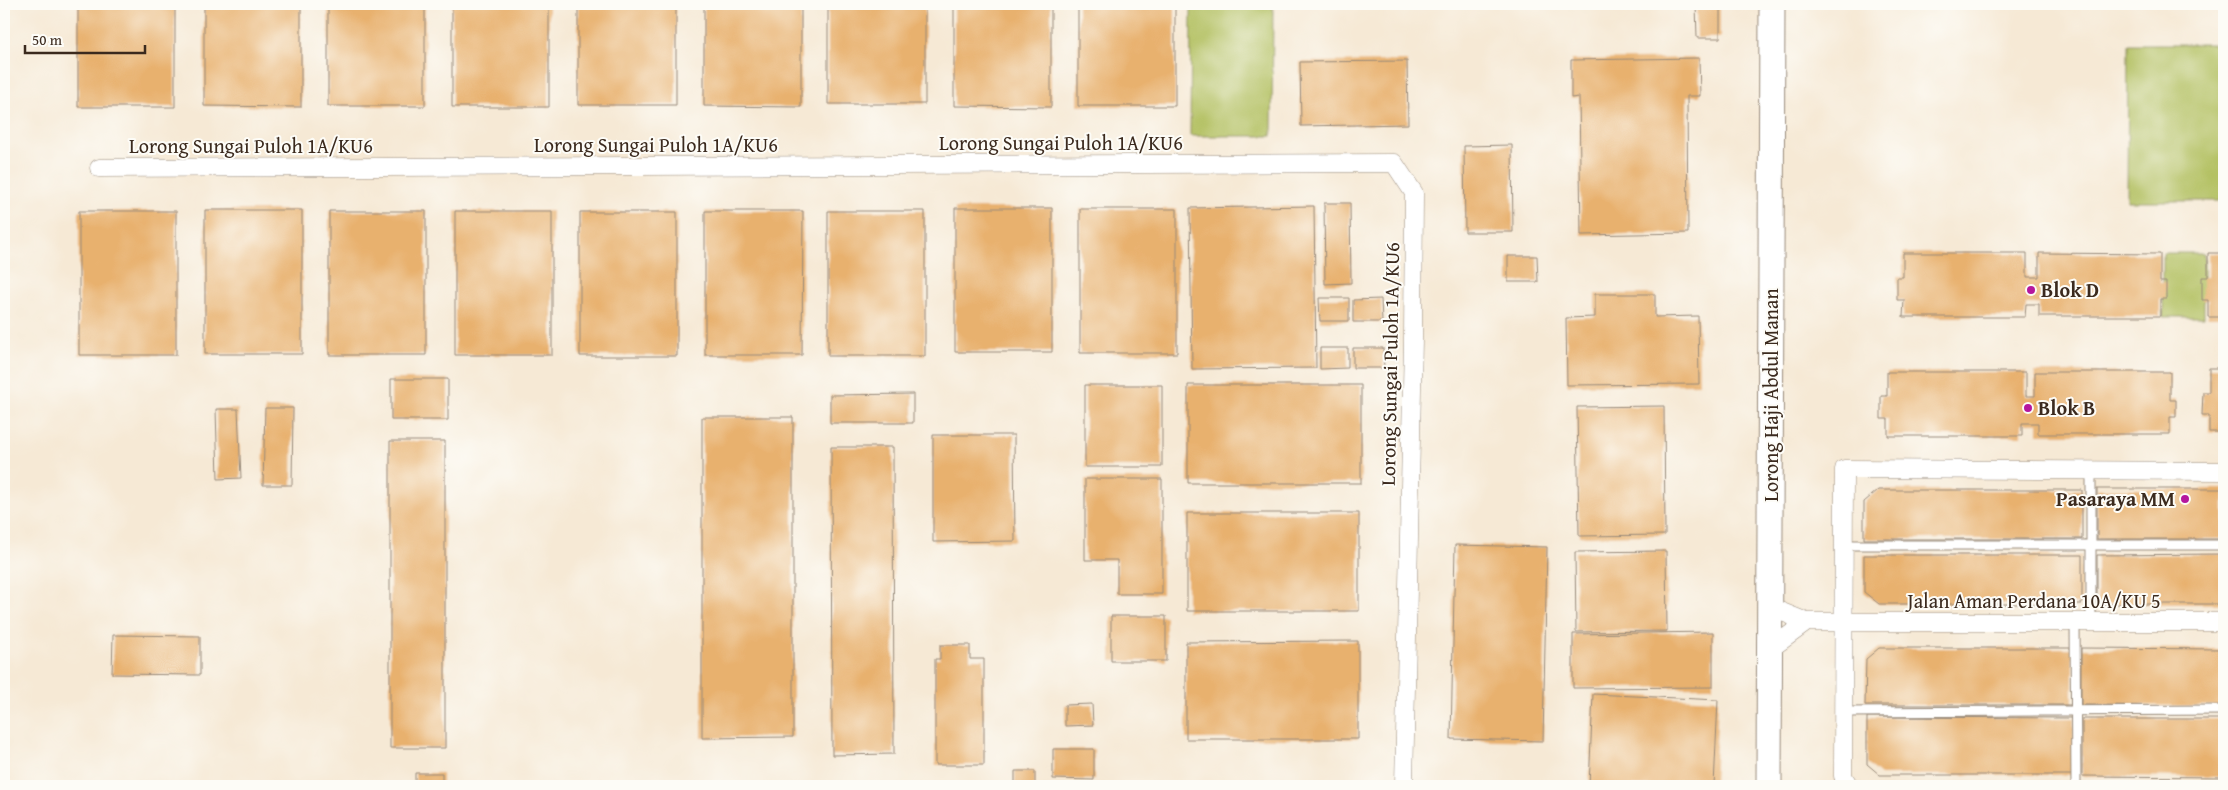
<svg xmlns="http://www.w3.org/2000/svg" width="2228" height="790" font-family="'Gentium Book Plus',serif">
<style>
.green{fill:#b4c163;stroke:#787640}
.building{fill:#e8b16e}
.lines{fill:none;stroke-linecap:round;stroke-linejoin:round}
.lane-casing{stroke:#988a7a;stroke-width:11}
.street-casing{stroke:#988a7a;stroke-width:19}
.secondary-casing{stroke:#988a7a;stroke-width:27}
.lane{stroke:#fff;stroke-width:9}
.street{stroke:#fff;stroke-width:18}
.secondary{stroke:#fff;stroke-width:25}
.poi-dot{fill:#b5179e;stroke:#fdfcf7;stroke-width:2}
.labels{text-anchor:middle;stroke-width:4;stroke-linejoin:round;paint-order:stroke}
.street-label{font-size:20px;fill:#3b2a1e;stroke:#fdfcf7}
.poi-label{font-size:20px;font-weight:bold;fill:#3b2a1e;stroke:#fdfcf7;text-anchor:start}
</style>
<rect width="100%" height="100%" fill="#fdfcf7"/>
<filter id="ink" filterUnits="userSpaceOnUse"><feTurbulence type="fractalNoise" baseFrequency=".02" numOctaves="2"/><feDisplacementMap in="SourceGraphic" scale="10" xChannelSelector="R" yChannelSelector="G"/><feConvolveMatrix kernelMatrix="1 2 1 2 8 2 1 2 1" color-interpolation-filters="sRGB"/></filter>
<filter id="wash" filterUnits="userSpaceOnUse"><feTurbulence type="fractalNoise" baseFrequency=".0096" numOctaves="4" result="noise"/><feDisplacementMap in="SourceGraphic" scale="20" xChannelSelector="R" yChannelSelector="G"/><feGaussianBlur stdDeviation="1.12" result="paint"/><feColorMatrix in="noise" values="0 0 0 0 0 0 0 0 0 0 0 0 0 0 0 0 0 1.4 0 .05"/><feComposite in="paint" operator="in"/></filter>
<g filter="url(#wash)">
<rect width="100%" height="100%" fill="#f6e9d5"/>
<!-- green -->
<path class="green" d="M1191,4H1273L1272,136H1190Z
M2128,44H2224V201H2127Z
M2163,253H2204V317H2163Z"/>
<g id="blocks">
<!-- building -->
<path class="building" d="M78,4H175V107H78Z
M204,4H301V107L204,106Z
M328,4H425V106H328Z
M452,4H549V107H452Z
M578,4H676V105H578Z
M704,4H801V107L704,106Z
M828,4H925V104H828Z
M954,4H1051V107L954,106Z
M1078,4H1175V106H1078Z
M1696,4H1720V38H1697Z
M1699,58L1700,96H1687L1688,233L1581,235L1579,97L1571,98V60Z
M1407,61L1408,124L1301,126L1300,62Z
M1512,145L1513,232H1465L1464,146Z
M1324,203H1350L1351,283L1325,284Z
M1314,206L1316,368L1192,369L1190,208Z
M955,208H1052V352H955Z
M1080,209H1177V353H1080Z
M205,210H302V354H205Z
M79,211H176V355H79Z
M329,211H426V355H329Z
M455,211H552V355H455Z
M705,211H803L802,355H705Z
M828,211H925V356H828Z
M580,212H677V356H580Z
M1903,253H2027V277H2039V253L2160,254V282H2166V299H2160V316H2039V304H2026L2025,317H1903L1904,300H1897V277H1903Z
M2208,253H2224V317H2208V300H2202V277H2208Z
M1508,256H1537L1538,282H1508Z
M1595,294H1655V317L1698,316L1699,384L1567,385L1566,318L1595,317Z
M1319,298H1349V321H1320Z
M1381,299L1382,322H1353V300Z
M1320,348H1348V368L1320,369Z
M1353,348H1383L1384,368H1353Z
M2209,368H2224V432H2209V415H2202L2203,392H2209Z
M1887,372H2026V396H2035V372H2170V400H2176V417H2170V434H2038V423H2022V436H1888V419H1881V396H1887Z
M391,379H448V420H391Z
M1085,385H1162V467H1085Z
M1188,385H1361V483H1188Z
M913,394V423H830V395Z
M1664,406L1665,535L1579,536L1577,407Z
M265,408H293L292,485H263Z
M216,409H238L241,478L218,479Z
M702,417H793V737L702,738Z
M933,435H1014L1015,541L933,542Z
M390,441H445V748H390Z
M831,447H893L894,754L832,755Z
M1085,479H1162V594H1117V560H1085Z
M2097,489H2224V539H2097Z
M1878,490H2082V539H1864V502Z
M1187,513H1359V611H1187Z
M1455,545L1547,547L1543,741L1451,739Z
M1666,551L1667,631L1576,632L1575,552Z
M2224,554V604H2097V555Z
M1864,555H2082V604H1879L1864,592Z
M1111,616H1166V661H1111Z
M1713,632V687L1573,688V634Z
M113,635L200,636V675L112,674Z
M1358,641V739H1186V642Z
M940,645H970V659H984V765H935V659H940Z
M1879,648H2073V705H1865L1866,659Z
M2081,648L2224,649V706L2081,705Z
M1593,694L1718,700L1714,786H1589Z
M1092,704L1093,725L1065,726V705Z
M1867,717L2074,718V775H1880L1867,764Z
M2082,719H2224V777L2082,776Z
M1053,749H1094V780L1053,779Z
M1015,771H1035V786H1015Z
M415,773H442V786H415Z"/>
</g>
</g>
<g filter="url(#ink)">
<use href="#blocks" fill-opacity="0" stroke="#988a7a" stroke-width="1"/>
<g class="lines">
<!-- lane casing -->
<g class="lane-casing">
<path id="lane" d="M2091,470V622
M1844,545H2224
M2075,622L2076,786
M1843,712L2224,710"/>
</g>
<!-- street casing -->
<g class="street-casing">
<path id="street" d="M99,168L1394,163L1414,193L1413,339L1404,786
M1770,607L1807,622H2224
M1770,649L1807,622
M1849,786L1843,776L1844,469L2224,471"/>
</g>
<!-- secondary casing -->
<g class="secondary-casing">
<path id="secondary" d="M1769,786L1772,4"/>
</g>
<!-- lane -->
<use href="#lane" class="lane"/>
<!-- street -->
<use href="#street" class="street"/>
<!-- secondary -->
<use href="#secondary" class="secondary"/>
</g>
</g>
<!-- markers -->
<g class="poi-dot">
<circle cx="2031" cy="290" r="5"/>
<circle cx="2028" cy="408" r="5"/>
<circle cx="2185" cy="499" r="5"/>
</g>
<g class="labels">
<!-- street labels -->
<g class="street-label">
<text x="1061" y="150">Lorong Sungai Puloh 1A/KU6</text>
<text x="656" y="152">Lorong Sungai Puloh 1A/KU6</text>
<text x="251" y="153">Lorong Sungai Puloh 1A/KU6</text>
<text transform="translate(1390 364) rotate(-89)" y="7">Lorong Sungai Puloh 1A/KU6</text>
<text transform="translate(1771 395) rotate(-90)" y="7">Lorong Haji Abdul Manan</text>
<text x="2034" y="608">Jalan Aman Perdana 10A/KU 5</text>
</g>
<!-- poi labels -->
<g class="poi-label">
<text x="2041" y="297">Blok D</text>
<text x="2038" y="415">Blok B</text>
<text x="2175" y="506" text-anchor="end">Pasaraya MM</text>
</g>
</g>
<!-- margin -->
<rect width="2228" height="790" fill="none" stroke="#fdfcf7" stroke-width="20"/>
<!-- scale -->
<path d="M25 45v8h120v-8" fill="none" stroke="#3b2a1e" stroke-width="2.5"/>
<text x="32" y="45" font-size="15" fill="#3b2a1e" stroke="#fdfcf7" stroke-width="4" paint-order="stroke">50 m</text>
</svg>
